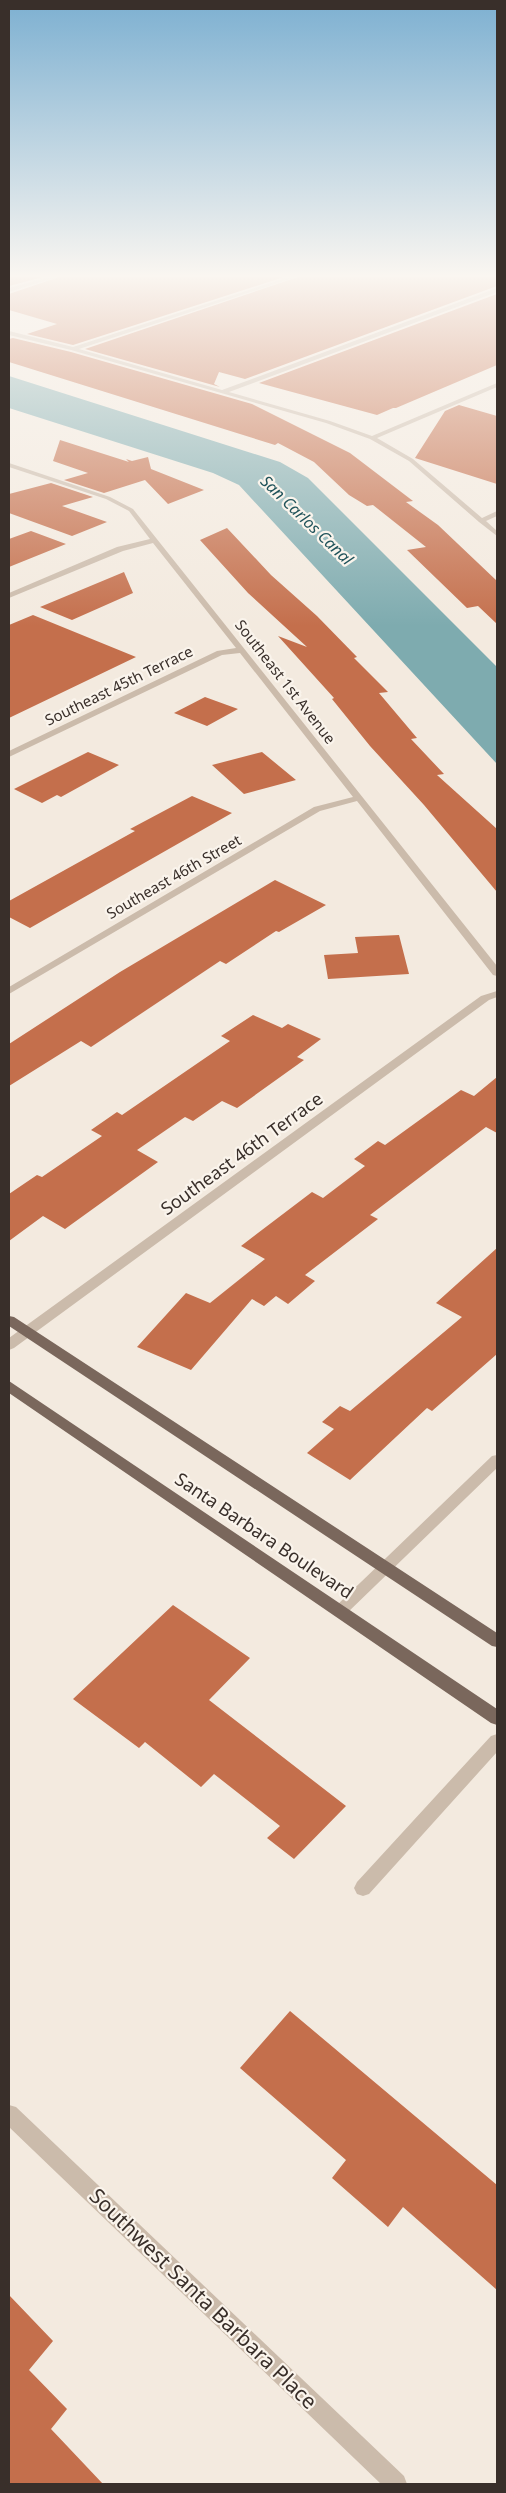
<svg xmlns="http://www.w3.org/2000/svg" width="506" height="2493" font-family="'Noto Sans',sans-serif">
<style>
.water{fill:#7eabaf}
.building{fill:#c46f4c}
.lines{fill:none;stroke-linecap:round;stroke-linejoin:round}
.minor{fill:#cbbbab;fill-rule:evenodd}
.major{fill:#7a675c;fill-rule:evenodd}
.labels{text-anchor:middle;stroke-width:4.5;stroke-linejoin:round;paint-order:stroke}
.far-street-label{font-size:15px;fill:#392f2a;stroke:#faf4ec}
.far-water-label{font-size:16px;font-style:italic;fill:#20535a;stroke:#faf4ec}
.street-label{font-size:18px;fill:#392f2a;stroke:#faf4ec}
.near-street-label{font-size:21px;fill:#392f2a;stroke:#faf4ec}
</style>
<rect width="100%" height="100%" fill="#f3eadf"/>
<!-- water -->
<path class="water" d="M9,376L280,462L308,478L497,667V764L239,485L213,473L9,408Z"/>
<!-- building -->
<path class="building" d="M9,277H43L9,286Z
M59,277H284L73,345L27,334L57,324L9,310V294Z
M298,277H497V286L245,379L219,372L214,384L220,387L85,349Z
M497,294V365L396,408H393L377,415L259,383Z
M13,338L71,352L252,404L350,453L413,501L406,502L438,525L497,581V624L478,606L467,608L407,550L426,547L373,505L367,506L349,495L314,462L278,443L275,445L9,362V339Z
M459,405L497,416V484L415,458L445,411Z
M60,440L129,462L126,459L132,461L148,457L151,469L204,490L168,504L145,480L104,493L64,480L88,473L53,461Z
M51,483L93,497L62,506L107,522L72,536L9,513V494Z
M227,528L271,575L317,616L357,657L354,658L388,692L379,693L417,738L411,739L444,774L437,775L497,829V892L424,805L370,746L332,699L334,698L278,636L307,647L248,593L200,540Z
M31,531L66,544L9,567V539Z
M124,572L133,593L72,620L40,607Z
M33,615L136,657L9,718V625Z
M205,697L238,709L207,726L174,713Z
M88,752L119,765L61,797L57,795L42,803L14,789Z
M262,752L296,780L244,794L212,765Z
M192,796L232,813L30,928L9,917V901L135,831L130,829Z
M275,880L326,905L279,932L276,931L226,964L220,961L91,1047L81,1041L9,1086V1044L120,972Z
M399,935L409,974L328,979L324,955L358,953L355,937Z
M253,1015L282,1028L288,1024L321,1039L297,1057L304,1060L237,1108L222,1101L193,1121L185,1117L137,1150L158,1162L65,1229L43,1216L9,1241V1194L37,1175L42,1177L102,1136L91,1130L117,1112L122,1115L230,1041L221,1036Z
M497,1077V1133L486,1127L370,1215L378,1219L305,1275L315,1281L288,1304L276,1296L264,1306L252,1299L191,1370L137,1347L186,1293L210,1303L265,1259L241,1246L312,1192L323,1198L365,1166L354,1159L378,1141L385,1145L461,1090L474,1096Z
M497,1248V1354L432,1411L427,1408L350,1480L307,1453L334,1429L322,1422L340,1406L350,1411L462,1317L436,1303Z
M173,1605L250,1658L209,1700L346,1806L294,1859L267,1838L280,1826L214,1774L201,1787L145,1742L139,1748L73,1699Z
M290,2011L497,2185V2290L403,2207L388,2227L332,2178L346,2160L240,2068Z
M9,2295L53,2341L29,2370L67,2409L51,2429L103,2484H9Z"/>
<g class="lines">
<!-- minor -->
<path class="minor" d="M49,277H57L9,292V288Z
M289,277H296L79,349L222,390L497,288V292L229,392L330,421L372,436L497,383V387L377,438L413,459L482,518L497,511V516L486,521L497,531V536L479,522L409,461L370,439L326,423L71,350L9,335V331L73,347Z
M9,463L110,497L133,509L497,966V976L493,975L357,801L320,811L9,994V987L314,807L353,797L240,653L222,655L9,757V751L217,651L236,648L153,543L123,551L9,598V593L117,547L150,539L129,511L106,499L9,467Z
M497,991V997L489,1000L14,1348L9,1350V1338L481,996Z
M497,1455V1468L345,1615L340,1617L335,1615L332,1611L335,1607L492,1456Z
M497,1734V1752L369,1894L363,1896L357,1894L354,1888L357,1882L491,1736Z
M9,2105L16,2107L404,2476L407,2484H381L9,2127Z"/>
<!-- major -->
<path class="major" d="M9,1316L14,1317L497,1633V1647L492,1646L9,1326Z
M9,1381L497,1709V1725L491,1723L9,1393Z"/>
</g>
<!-- sky -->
<linearGradient id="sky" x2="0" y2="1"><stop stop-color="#7db0d1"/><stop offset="0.44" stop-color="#faf6f1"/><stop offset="1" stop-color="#faf6f1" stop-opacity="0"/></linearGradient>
<rect width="506" height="626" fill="url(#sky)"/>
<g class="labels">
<!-- far-street labels -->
<g class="far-street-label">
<text transform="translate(285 682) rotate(52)" y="5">Southeast 1st Avenue</text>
<text transform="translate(119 686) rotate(-26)" y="5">Southeast 45th Terrace</text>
<text transform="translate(174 877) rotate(-30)" y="5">Southeast 46th Street</text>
</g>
<!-- far-water labels -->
<g class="far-water-label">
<text transform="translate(307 520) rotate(44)" y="6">San Carlos Canal</text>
</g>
<!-- street labels -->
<g class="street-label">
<text transform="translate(242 1154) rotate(-36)" y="6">Southeast 46th Terrace</text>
<text transform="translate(264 1536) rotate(34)" y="6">Santa Barbara Boulevard</text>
</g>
<!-- near-street labels -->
<g class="near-street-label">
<text transform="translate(203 2299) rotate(44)" y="7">Southwest Santa Barbara Place</text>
</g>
</g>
<!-- border -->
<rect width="506" height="2493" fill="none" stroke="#392f2a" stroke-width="20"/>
</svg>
